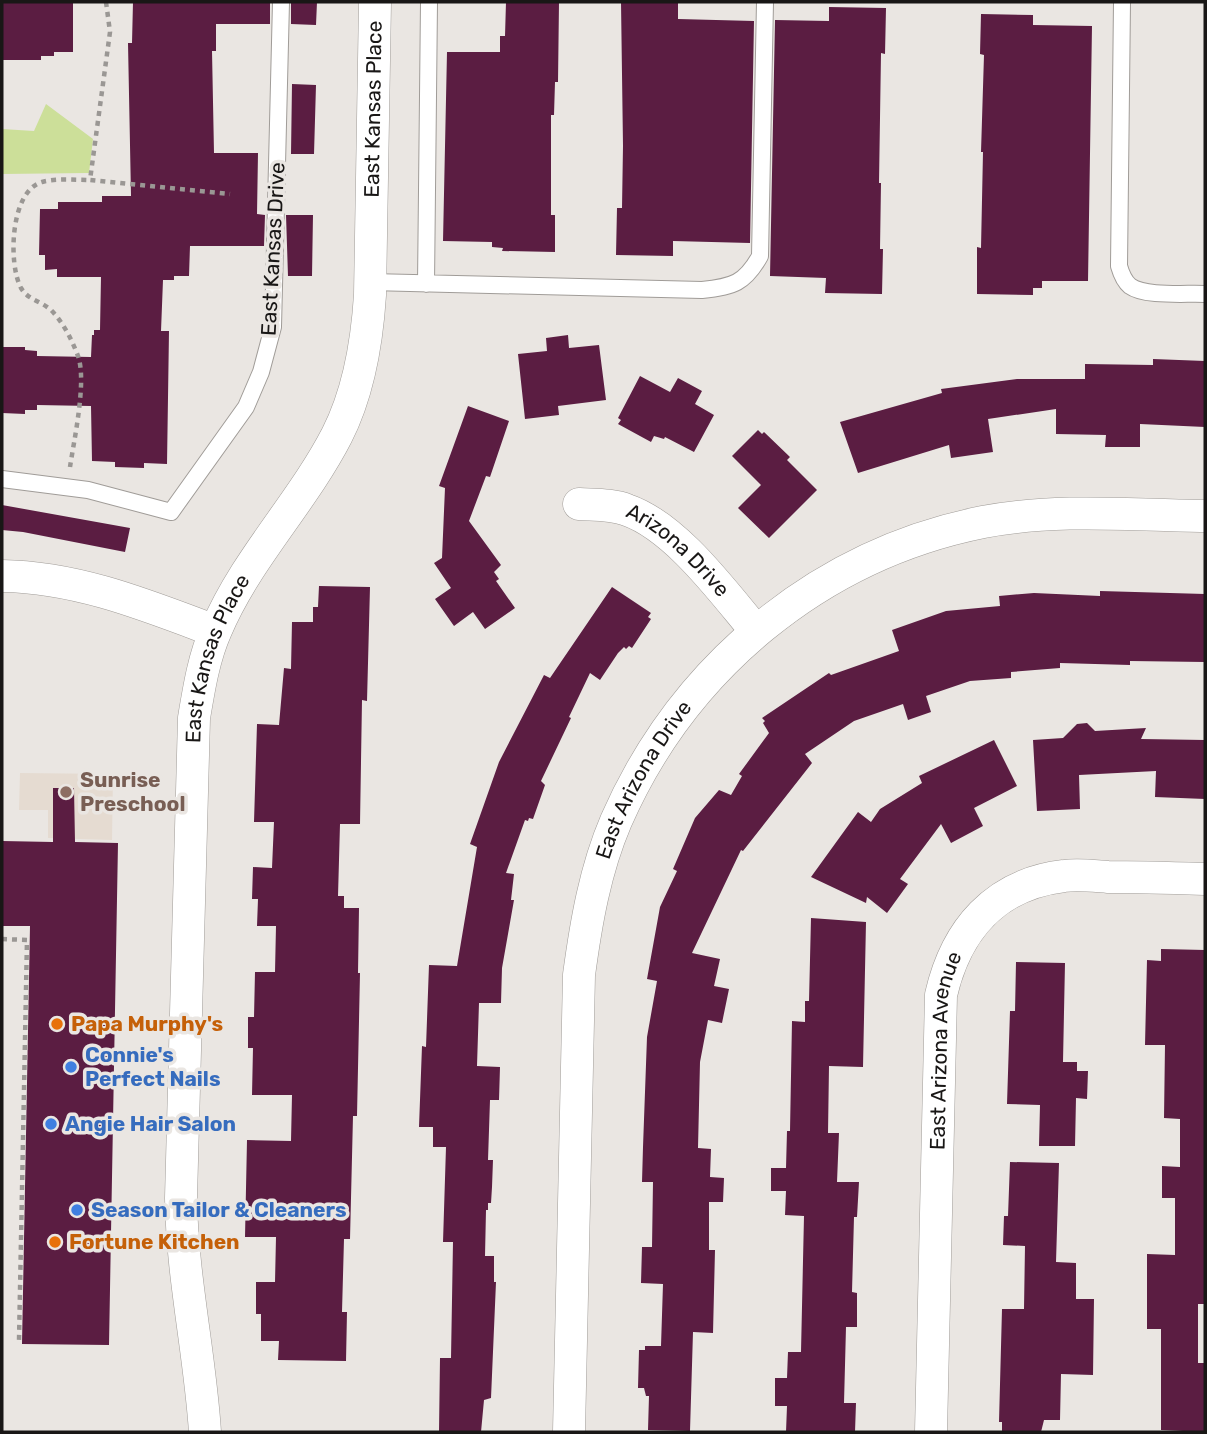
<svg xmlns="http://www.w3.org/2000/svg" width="1207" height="1434" font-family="Rubik,sans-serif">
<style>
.built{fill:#e5dbd1}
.green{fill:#ccdf99}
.building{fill:#5b1d42}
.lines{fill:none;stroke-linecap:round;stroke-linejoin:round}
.service-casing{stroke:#a09c98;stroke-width:18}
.minor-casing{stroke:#a09c98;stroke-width:33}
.path{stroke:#9a9794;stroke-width:4.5;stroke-dasharray:5 5;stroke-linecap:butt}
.service{stroke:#fff;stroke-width:16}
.minor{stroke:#fff;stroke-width:32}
.education-dot{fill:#8d6e63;stroke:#eae6e2;stroke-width:2.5}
.food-dot{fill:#e8710a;stroke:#eae6e2;stroke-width:2.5}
.shop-dot{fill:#3f7fe0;stroke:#eae6e2;stroke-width:2.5}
.labels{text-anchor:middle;stroke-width:7;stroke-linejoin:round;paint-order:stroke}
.street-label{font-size:21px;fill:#191716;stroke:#eae6e2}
.education-label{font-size:21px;font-weight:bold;fill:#785e54;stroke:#eae6e2;text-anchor:start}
.food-label{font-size:21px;font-weight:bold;fill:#c56008;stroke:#eae6e2;text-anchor:start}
.shop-label{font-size:21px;font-weight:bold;fill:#366cbe;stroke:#eae6e2;text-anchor:start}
</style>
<rect width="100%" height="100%" fill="#eae6e2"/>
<!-- built -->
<path class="built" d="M20,773L113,774L112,840L48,838V810H19Z"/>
<!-- green -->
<path class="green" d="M46,104L93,139L89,173L2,174V129L34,131Z"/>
<!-- building -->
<path class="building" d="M2,2H73V52H54V56H41V60H2Z
M133,2H270V24H216V51H212L214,153H258L257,214L265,215L264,246H190L189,276H174V280H163L161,331H169L167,464L144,463V468L115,467V462L92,461L91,406L37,405V410H25V414L2,413V347H25V350L37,351V356L91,357L92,335H94V330H100L101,277H57V269L45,270V255H39L40,209H58V202H102V196H131L128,43H132Z
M291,2H317L316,25L291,24Z
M506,2H559L558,82H555L554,115H551V215H555V252L502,251L503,248L492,247V242L443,241L447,52H500V36H505Z
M621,2L678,3V19L754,21L750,243L673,241V256L616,255L617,208H622L623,146Z
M829,7L886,8L885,54L881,53L879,183H881L880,249H883L882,294L825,293L826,278L770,276L775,20L829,21Z
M981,14L1033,15V25L1092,26L1088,281H1042V288H1033V295L977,294V247L981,248L983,152H981L984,55L980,54Z
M292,84L316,85L314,154H291Z
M286,215H313L312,276H288Z
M568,335L569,348L599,345L606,400L558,406L559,415L525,419L518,354L547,351L546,338Z
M1153,359L1205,361V427L1140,424V447H1105L1106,435L1056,434V409L988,419L993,452L951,458L949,445L858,473L840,422L942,393L941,389L1017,379H1085V364L1153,365Z
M640,376L670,392L678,378L702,391L695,404L714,415L694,452L665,437L664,439L654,436L651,442L618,424L621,420L618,418Z
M468,406L509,421L490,477L486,476L469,521L501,565L494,572L499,579L496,581L515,608L485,629L473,612L454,626L435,599L451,588L434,563L442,558L445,488L439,486Z
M758,430L762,434L764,432L790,457L787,460L817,490L769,538L738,508L761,485L732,456Z
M2,505L130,528L125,552L23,532L2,530Z
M319,586L370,587L367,701L362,700L360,824H340L338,896H344V908H359L358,973H360L357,1116H353L350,1239H344L342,1312H347L346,1361L278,1360L279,1341H261V1314H256V1282H275L276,1237H245L247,1140L291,1141L292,1095H252L253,1048H248V1017H254L255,972H275L276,926H257L258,899H252L253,867L272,868L274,822H254L257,724L279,725L284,668L291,669L292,622H313V607H318Z
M612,587L651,613L648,617L651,619L632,648L629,646L626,649L624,647L618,653L600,680L590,673L569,717L571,718L541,781L545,785L533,819L529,818L528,821L525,820L506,873L514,874L511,900H514L502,968L501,1003H479L477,1066L500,1067L499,1100H490L488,1160H493L492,1187L491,1203H488V1210H486L485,1256H494V1282H496L491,1398L484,1400L481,1432H439L440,1358H451L453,1242H443L446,1147H433V1127H419L422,1046L426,1047L429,965L457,966L477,847L470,844L499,762L544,675L550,678Z
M1100,591L1205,594V662L1130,661V665L1060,663V668L1011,672V678L970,681L926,696L931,712L908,720L903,704L854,721L805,754L812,763L743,851L741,850L692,953L720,959L714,986L729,989L722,1023L708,1020L700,1062L698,1148L711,1149L710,1177L724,1178L723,1202H709V1250H715L713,1333L693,1332L690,1431L648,1430L649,1396H646L644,1388H638L639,1350H645V1346H661L663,1284L641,1283L642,1247H652L653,1182H642L643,1147L647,1037L657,981L647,979L660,907L677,871L673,869L695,818L719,790L731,795L742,776L739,774L769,733L763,723L765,721L762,718L829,673L831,675L899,651L892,630L946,611L1000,606L999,596L1034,593L1100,596Z
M1087,723L1095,731L1146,728L1141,739L1205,740V799L1155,797L1156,771L1079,775L1080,809L1037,811L1033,740L1063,738L1077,724Z
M994,740L1017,786L974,808L983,826L951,843L941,824L900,879L908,884L887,913L867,897L866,903L811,877L858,812L871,822L880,809L922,783L919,776Z
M53,788H74L75,842L118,843L109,1345L22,1344L30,926H2V841L53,842Z
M811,918L866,922L863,1067L829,1066L828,1133H839L837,1182H859L857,1217H854L852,1292L857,1293V1327H846L844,1403H856L855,1432H786L787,1406H775V1378H787L788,1352H801L804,1216L785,1215L786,1191H771V1168H786L787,1131H790L792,1021L805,1022V1001H809Z
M1161,949L1205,950V1304H1198V1363H1205V1432L1161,1430V1329H1147V1254L1175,1255V1198H1162V1166L1180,1167V1119L1164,1118L1165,1045H1145L1147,960L1161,961Z
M1016,962L1065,963L1063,1062H1077V1071H1088L1087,1099L1076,1098L1075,1146H1039L1040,1105L1007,1104L1010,1011H1015Z
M1010,1162L1059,1163L1056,1262L1076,1263V1299H1094L1093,1375L1061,1374L1060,1420H1044L1041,1432H1002V1422H999L1002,1309H1024L1025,1246L1003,1245L1004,1216H1008Z"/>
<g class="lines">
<!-- service casing -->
<g class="service-casing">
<path id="service" d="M1122,2L1119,266C1121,273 1124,281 1130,286C1145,297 1186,293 1205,294
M370,282L702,290C733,287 745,283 760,256L765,2
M426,284L429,2
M2,479L88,490L171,512L246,407L261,372L273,327L281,2"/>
</g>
<!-- minor casing -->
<g class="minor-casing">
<g id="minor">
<path id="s1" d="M579,504C595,505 612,504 627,510C676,527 723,592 756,631"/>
<path d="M2,576C77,577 146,605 215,631"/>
<path id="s2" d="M205,1432C200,1354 182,1277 181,1198L194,718C199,688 204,657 216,630C246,559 302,503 337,435C359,392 367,342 370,295L375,2"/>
<path id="s3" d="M569,1432L579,975C586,923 595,870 616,821C683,668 818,555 983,522C1056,508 1132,515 1205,516"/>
<path id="s4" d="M931,1432L941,995C956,930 995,884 1064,876C1078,874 1094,876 1108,877C1140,877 1173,878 1205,879"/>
</g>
</g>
<!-- path -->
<path class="path" d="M106,2L110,32L90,180L230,194
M70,467C74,440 87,381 78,356C72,340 63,322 51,310C41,301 28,300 21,288C8,264 10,191 42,182C56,178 76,180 90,180
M2,939L27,940L19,1341"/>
<!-- service -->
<use href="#service" class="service"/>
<!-- minor -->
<use href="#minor" class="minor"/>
</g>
<!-- markers -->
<circle class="education-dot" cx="66" cy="792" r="7"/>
<g class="food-dot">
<circle cx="57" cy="1024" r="7"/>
<circle cx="55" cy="1242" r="7"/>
</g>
<g class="shop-dot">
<circle cx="71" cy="1067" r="7"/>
<circle cx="51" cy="1124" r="7"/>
<circle cx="77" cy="1210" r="7"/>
</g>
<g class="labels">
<!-- street labels -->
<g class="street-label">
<text dy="7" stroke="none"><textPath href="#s2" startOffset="1367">East Kansas Place</textPath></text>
<text transform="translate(273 249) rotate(-87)" y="7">East Kansas Drive</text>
<text dy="7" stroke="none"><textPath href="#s1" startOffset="114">Arizona Drive</textPath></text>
<text dy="7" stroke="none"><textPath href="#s2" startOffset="779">East Kansas Place</textPath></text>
<text dy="7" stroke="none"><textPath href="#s3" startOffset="665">East Arizona Drive</textPath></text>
<text dy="7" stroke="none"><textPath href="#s4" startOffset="382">East Arizona Avenue</textPath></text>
</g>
<!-- education labels -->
<g class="education-label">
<text x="80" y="787">Sunrise<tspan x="80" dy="24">Preschool</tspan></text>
</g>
<!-- food labels -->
<g class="food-label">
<text x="71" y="1031">Papa Murphy's</text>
<text x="69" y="1249">Fortune Kitchen</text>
</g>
<!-- shop labels -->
<g class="shop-label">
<text x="85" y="1062">Connie's<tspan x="85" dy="24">Perfect Nails</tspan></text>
<text x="65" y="1131">Angie Hair Salon</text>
<text x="91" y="1217">Season Tailor &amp; Cleaners</text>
</g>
</g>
<!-- border -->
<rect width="1207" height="1434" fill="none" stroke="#191716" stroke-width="7"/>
</svg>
